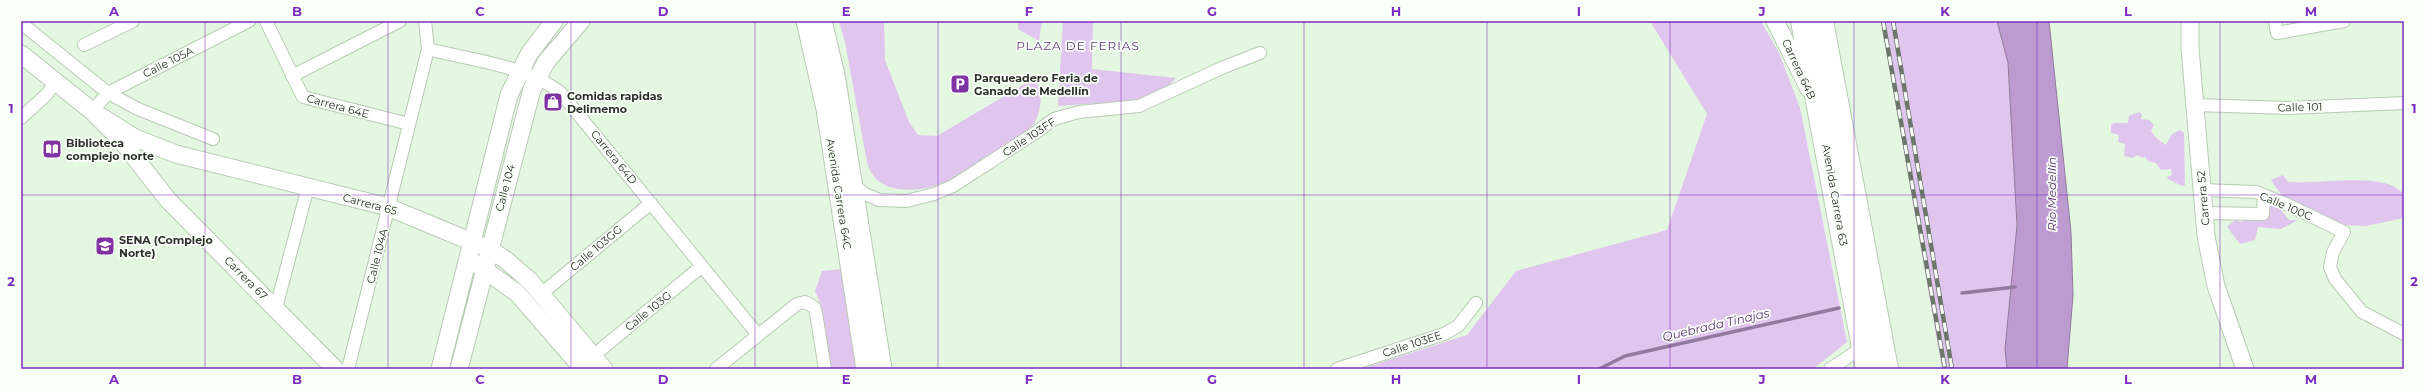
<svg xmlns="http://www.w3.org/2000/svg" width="2425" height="390" font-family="Montserrat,sans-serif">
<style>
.green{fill:#e0c5ef}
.water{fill:#bd9ad0;stroke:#917a9e}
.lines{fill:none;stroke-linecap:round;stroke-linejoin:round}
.stream{stroke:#917a9e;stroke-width:3.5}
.street-casing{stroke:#b8cbb4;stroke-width:14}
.secondary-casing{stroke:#b8cbb4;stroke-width:19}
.primary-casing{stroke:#b8cbb4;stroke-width:21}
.highway-casing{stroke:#b8cbb4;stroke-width:24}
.street{stroke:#fff;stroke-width:12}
.secondary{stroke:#fff;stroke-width:17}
.primary{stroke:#fff;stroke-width:19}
.highway{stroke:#fff;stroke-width:22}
.rail-casing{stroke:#6b7769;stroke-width:4.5}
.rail{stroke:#fbfffa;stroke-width:3;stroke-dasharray:9;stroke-linecap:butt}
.grid{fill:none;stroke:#7b2cbf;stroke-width:1;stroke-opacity:0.55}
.labels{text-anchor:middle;stroke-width:3.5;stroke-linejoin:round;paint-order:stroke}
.street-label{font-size:11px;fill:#2a3128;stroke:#fbfffa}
.poi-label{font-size:11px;font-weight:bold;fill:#2a3128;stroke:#fbfffa;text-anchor:start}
.neighbourhood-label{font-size:12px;letter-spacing:1px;fill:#613b74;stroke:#fbfffa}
.water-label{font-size:12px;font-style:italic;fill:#603375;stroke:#fbfffa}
.neatline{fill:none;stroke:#7b2cbf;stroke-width:1.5}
.grid-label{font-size:13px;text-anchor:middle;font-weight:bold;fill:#7b2cbf}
</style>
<rect width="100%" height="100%" fill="#e4f7e0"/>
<!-- green -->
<path class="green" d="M839,21H884L885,60L909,122L918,135L937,136L1035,78C1042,93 1043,106 1035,122C1030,132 1004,146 993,152C978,161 957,178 941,184C914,193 875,195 867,162L845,42Z
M1018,21H1042L1039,41L1018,29Z
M1063,21H1093L1092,69L1176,78L1163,91L1130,101L1058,106Z
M1650,21H1761L1779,53L1800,108L1847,342L1813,369H1361L1467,335L1516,271L1667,230L1707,114Z
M1881,21H1997L2008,63L2017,225L2005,349L2007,369H1942Z
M2139,112L2142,114L2141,119L2149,120L2154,125L2151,131L2156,138L2166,145L2172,134L2180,130L2184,133L2185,185L2182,186L2168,179L2167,177L2172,175L2171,169L2161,170L2156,163C2150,161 2148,163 2145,156L2143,158L2137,155L2133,158L2124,156L2125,144L2118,142L2119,135L2111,133V125L2114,123H2128L2129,116Z
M2283,175L2288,182C2319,184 2363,175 2391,185C2396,187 2400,191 2404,194V218L2366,226L2344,225L2293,211L2271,180Z
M2256,192L2274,201L2289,220H2298L2281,229L2258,227L2255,240L2240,244L2227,227L2235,220L2242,222L2249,211H2264Z
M843,269L858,369H830L821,305L815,291L822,271Z"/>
<!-- water -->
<path class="water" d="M1997,21H2049L2071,232L2073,295L2067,369H2007L2005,349L2017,225L2008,63Z"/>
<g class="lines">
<!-- stream -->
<path class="stream" d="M1962,293L2015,287
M1599,369L1625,356L1839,308"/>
<!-- street casing -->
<g class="street-casing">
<path id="street" d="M266,21L303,97L409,124
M2275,21L2277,33L2344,21
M21,23L108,93L138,109L213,139
M84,45L133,21
M428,49C471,60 524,65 560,92L758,335
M292,76L400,21
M2196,105L2288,108L2404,103
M92,111L108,93L249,21
M21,118L47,94L55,83
M852,182L863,193L879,200L906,201L934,194L953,186L1035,133L1054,119L1079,112L1139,106L1224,67L1260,53
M2202,190L2256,192L2286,204L2344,232L2333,252L2330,267L2335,279L2362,312L2404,334
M2204,213L2263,214L2264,195
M541,294L651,203
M276,308L308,187
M593,356L702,266
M348,369L428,49L425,21
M716,369L797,304L805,302L814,307L816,313L825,369
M1337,369L1444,334L1458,326L1476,303
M1830,369L1863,347"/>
</g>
<!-- secondary casing -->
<g class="secondary-casing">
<path id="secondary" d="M1775,21L1809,89
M2190,21V48L2206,236L2216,286L2245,369
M21,54L92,111L121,140L168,200L335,369
M92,111L135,138L176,154L388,207L489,249L506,260L530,281L604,369
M475,263L517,293L583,369
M440,369L509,95L529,54L554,21
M459,369L532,89L546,62L581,21"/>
</g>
<!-- primary casing -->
<g class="primary-casing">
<path id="primary" d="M806,21L826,109L866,369
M822,21L835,75L882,369"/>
</g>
<!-- highway casing -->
<g class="highway-casing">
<path id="highway" d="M1802,21L1867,369
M1822,21L1887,369"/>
</g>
<!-- street -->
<use href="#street" class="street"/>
<!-- secondary -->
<use href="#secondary" class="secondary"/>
<!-- primary -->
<use href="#primary" class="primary"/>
<!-- highway -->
<use href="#highway" class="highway"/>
<!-- rail casing -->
<g class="rail-casing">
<path id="rail" d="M1883,21L1945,369
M1893,21L1952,369"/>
</g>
<!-- rail -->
<use href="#rail" class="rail"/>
</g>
<!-- grid -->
<path class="grid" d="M205,21V369M388,21V369M571,21V369M755,21V369M938,21V369M1121,21V369M1304,21V369M1487,21V369M1670,21V369M1854,21V369M2037,21V369M2220,21V369M21,195H2404"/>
<!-- icons -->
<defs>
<g id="parking-square" transform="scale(1)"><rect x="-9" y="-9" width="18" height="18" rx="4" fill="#8031a2" stroke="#fbfffa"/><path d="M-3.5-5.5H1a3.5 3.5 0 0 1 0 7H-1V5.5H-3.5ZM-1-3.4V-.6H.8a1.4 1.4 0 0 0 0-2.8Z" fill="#fff"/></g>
<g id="shop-square" transform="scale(1)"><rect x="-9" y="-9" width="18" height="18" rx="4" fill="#8031a2" stroke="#fbfffa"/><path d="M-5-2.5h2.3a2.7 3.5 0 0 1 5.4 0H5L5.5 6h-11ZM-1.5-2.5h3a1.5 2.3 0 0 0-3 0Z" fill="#fff"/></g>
<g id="library-square" transform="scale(1)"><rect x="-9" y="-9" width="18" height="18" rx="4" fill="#8031a2" stroke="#fbfffa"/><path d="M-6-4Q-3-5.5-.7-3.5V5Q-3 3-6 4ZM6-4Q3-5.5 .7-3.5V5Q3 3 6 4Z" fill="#fff"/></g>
<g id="university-square" transform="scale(1)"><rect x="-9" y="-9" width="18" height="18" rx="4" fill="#8031a2" stroke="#fbfffa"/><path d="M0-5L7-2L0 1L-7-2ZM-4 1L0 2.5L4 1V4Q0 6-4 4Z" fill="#fff"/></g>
</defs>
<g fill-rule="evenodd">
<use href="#parking-square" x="960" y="84"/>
<use href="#shop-square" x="553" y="102"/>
<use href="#library-square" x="52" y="149"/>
<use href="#university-square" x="105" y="246"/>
</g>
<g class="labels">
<!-- street labels -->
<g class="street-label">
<text transform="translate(168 62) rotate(-27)" y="4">Calle 105A</text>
<text transform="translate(1799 69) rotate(65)" y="4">Carrera 64B</text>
<text transform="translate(338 106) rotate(15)" y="4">Carrera 64E</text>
<text transform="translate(2300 107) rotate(-1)" y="4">Calle 101</text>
<text transform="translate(1029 137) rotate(-33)" y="4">Calle 103FF</text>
<text transform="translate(614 157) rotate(51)" y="4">Carrera 64D</text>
<text transform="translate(505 188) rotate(-75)" y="4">Calle 104</text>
<text transform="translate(839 194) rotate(81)" y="4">Avenida Carrera 64C</text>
<text transform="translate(1835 195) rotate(80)" y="4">Avenida Carrera 63</text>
<text transform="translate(2203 198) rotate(-95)" y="4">Carrera 52</text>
<text transform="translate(370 204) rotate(15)" y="4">Carrera 65</text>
<text transform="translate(2286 206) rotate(23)" y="4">Calle 100C</text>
<text transform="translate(596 248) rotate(-40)" y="4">Calle 103GG</text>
<text transform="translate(377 256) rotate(-76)" y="4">Calle 104A</text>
<text transform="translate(246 278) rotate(45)" y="4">Carrera 67</text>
<text transform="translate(648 311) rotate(-39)" y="4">Calle 103G</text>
<text transform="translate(1412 344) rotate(-18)" y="4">Calle 103EE</text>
</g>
<!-- poi labels -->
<g class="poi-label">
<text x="974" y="82">Parqueadero Feria de<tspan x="974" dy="13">Ganado de Medellín</tspan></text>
<text x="567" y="100">Comidas rapidas<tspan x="567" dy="13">Delimemo</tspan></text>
<text x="66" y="147">Biblioteca<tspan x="66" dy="13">complejo norte</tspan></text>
<text x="119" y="244">SENA (Complejo<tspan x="119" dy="13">Norte)</tspan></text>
</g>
<!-- neighbourhood labels -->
<g class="neighbourhood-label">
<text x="1078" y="50">PLAZA DE FERIAS</text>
</g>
<!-- water labels -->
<g class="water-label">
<text transform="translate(2052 194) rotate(-90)" y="4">Río Medellín</text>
<text transform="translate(1716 325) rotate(-13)" y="4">Quebrada Tinajas</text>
</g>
</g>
<!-- border -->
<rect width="2425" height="390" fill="none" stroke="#fbfffa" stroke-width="44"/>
<rect x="22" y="22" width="2381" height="346" class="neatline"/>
<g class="grid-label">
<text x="114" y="16">A</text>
<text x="297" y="16">B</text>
<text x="480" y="16">C</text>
<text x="663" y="16">D</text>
<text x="846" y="16">E</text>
<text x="1029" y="16">F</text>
<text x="1212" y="16">G</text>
<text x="1396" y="16">H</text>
<text x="1579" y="16">I</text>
<text x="1762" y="16">J</text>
<text x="1945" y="16">K</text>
<text x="2128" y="16">L</text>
<text x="2311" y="16">M</text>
<text x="11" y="113">1</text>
<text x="2414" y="113">1</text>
<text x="11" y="286">2</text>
<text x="2414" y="286">2</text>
<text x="114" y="384">A</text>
<text x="297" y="384">B</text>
<text x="480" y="384">C</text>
<text x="663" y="384">D</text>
<text x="846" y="384">E</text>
<text x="1029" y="384">F</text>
<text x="1212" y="384">G</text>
<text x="1396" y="384">H</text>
<text x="1579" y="384">I</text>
<text x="1762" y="384">J</text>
<text x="1945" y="384">K</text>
<text x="2128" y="384">L</text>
<text x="2311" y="384">M</text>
</g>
</svg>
